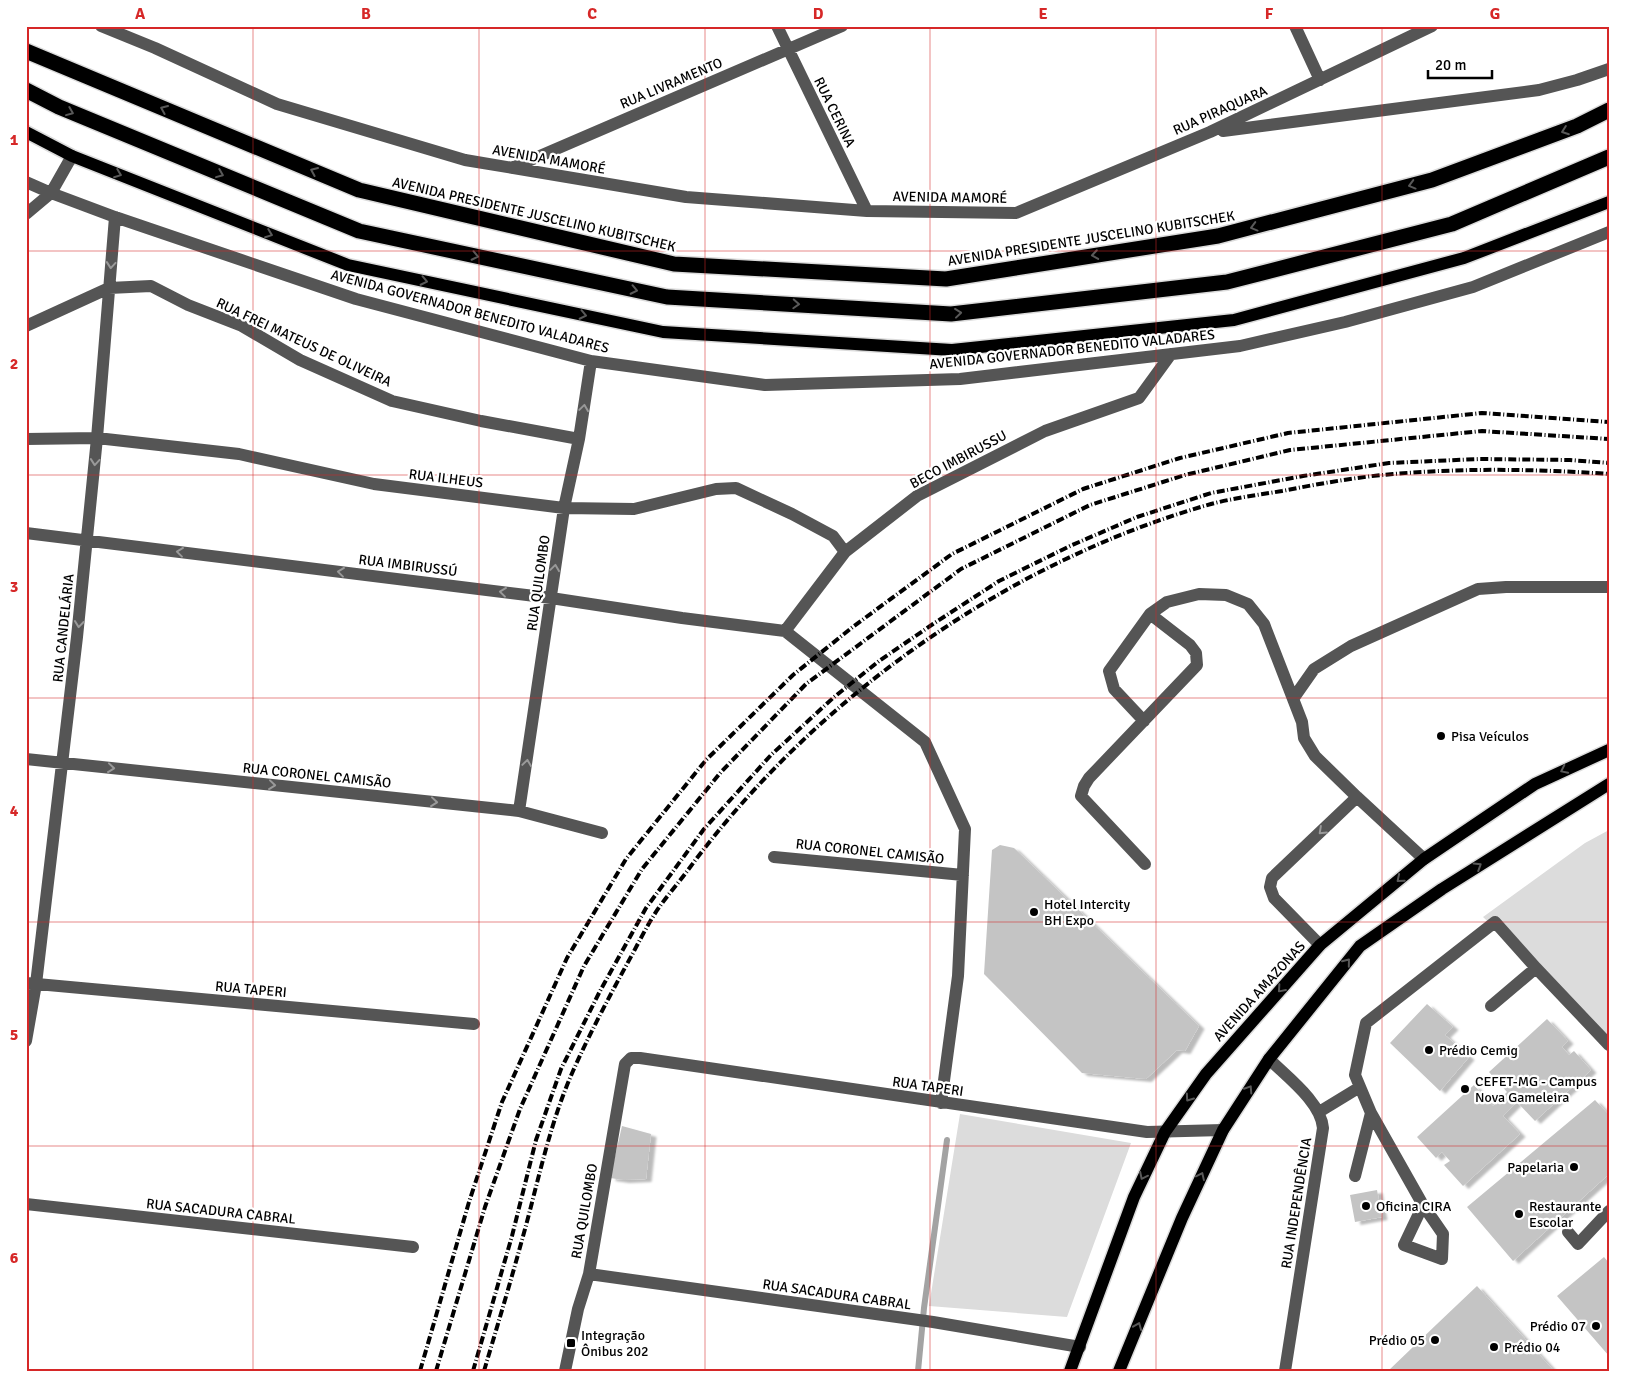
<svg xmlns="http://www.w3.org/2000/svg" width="1635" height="1397" font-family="Signika,sans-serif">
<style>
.green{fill:#dcdcdc}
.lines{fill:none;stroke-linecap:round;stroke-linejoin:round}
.stream{stroke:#a3a3a3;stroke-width:6}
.building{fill:#c4c4c4;filter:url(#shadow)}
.major-casing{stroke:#dbdbdb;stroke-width:15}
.highway-casing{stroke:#dbdbdb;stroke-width:18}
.minor{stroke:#555;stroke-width:12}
.major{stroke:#000;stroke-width:12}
.highway{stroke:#000;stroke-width:15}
.rail{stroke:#000;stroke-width:4;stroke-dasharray:8 2.5 1 2.5;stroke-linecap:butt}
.oneway{stroke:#595959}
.oneway2{stroke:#999}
.grid{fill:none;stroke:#d62828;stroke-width:1;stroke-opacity:0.55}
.poi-dot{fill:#000;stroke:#fff;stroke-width:2}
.labels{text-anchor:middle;stroke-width:4.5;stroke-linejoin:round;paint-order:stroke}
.street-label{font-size:14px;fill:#000;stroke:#fff}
.poi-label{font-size:14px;fill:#000;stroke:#fff;text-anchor:start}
.neatline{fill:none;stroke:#d62828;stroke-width:2}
.grid-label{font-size:16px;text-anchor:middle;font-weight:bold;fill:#d62828}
</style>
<defs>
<filter id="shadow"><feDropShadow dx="5.5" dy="3" stdDeviation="1" flood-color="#0004"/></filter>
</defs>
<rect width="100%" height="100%" fill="#fff"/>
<!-- green -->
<path class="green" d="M1609,830V1045L1536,968L1483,917L1585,843Z
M960,1114L1131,1143L1067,1317L929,1306Z"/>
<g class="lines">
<!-- stream -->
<path class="stream" d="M918,1371L924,1308L947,1140"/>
</g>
<!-- building -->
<path class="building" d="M1000,845L1014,848L1199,1026L1185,1051L1177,1050L1146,1079L1082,1073L984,974L992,850Z
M1427,1004L1453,1027L1445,1035L1469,1057L1440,1091L1390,1043Z
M1547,1019L1568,1041L1562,1047L1569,1055L1574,1051L1591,1070L1535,1121L1517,1102L1503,1116L1520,1134L1463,1186L1444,1165L1450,1161L1442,1152L1436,1158L1417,1137L1474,1085L1493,1106L1507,1092L1489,1072Z
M1595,1100L1609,1115V1174L1513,1261L1467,1207Z
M622,1126L651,1134L646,1179L624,1180L610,1178Z
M1377,1190L1382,1217L1355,1222L1350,1195Z
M1604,1257L1609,1263V1356L1557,1296Z
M1477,1286L1554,1371H1388L1437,1324Z"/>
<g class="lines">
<!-- major casing -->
<g class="major-casing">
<path id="major" d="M26,132L72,156L348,265L663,332L952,350L1234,320L1464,258L1609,202
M1070,1371L1134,1197L1165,1132L1206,1074L1320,945L1424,859L1535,784L1609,750
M1119,1371L1182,1218L1223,1130L1269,1059L1360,946L1442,889L1609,784"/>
</g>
<!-- highway casing -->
<g class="highway-casing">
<path id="highway" d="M26,51L359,190L674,264L946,279L1218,236L1432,180L1577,126L1609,110
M26,90L59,107L359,231L667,297L951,314L1227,282L1452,224L1609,157"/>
</g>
<!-- minor -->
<path class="minor" d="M101,26L155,48L277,104L465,160L686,197L867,211L1016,213L1210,132L1432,26
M777,26L867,211
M1295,26L1320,80
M1223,131L1539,90L1577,80L1609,69
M512,168L842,26
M26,182L51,193L115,217L356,299L591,361L765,385L960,379L1240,346L1345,322L1473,287L1609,232
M26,214L51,193L72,156
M26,326L109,288L151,286L188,305L242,326L300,360L392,401L481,421L579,439
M26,439L97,438L239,454L374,484L564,508L634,509L716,489L736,488L792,514L833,536L845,552
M26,533L551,598L682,618L785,631
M785,631L925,742L965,829L958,976L941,1103
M785,631L845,552L917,496L1045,431L1139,398L1171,354
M1293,699L1314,669L1351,646L1478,589L1506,587H1609
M1144,721L1114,689L1109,671L1150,614L1167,602L1199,594L1226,595L1248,604L1264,624L1302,722L1304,738L1315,756L1357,797L1424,859
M26,759L519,811L602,833
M519,811L564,508L579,439L591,361
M774,857L963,875
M1145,864L1081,796L1084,786L1089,778L1197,665L1196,653L1190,645L1150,614
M1320,945L1274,898L1270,887L1272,878L1357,797
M26,983L474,1024
M1491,1006L1536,968
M26,1041L36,984L77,637L97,438L115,217
M1269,1059C1287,1077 1321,1102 1323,1128L1285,1371
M1319,1112L1360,1087
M1371,1113L1423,1205L1443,1234L1442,1259L1404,1245L1423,1205
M1355,1176L1371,1113L1355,1075L1366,1023L1495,922L1536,968L1609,1045
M26,1204L413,1247
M1568,1232L1578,1244L1609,1211
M589,1274L933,1322L1080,1347
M565,1371L578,1309L589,1274L625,1064L631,1058H640L1147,1132L1223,1130"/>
<!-- major -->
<use href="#major" class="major"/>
<!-- highway -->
<use href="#highway" class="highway"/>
<!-- rail -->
<path class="rail" d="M420,1371L469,1202L502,1102L567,958L626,859L706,760L793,675L854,626L952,554L1083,489L1180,458L1288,433L1482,413L1609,422
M436,1371L485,1207L520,1109L584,966L642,869L721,772L806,684L961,569L1090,505L1185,475L1290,450L1482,431L1609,439
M473,1371L512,1236L536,1140L561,1069L600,991L646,908L704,829L771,755L833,698L879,661L933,624L999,581L1070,546L1137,517L1211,493L1303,476L1389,463L1480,459L1570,460L1609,463
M484,1371C497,1327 510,1284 522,1240C538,1183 549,1125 573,1071C589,1035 608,999 627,964C636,948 644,931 654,915C664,899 677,885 688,870C814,699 1006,562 1211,504C1234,498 1258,495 1282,491C1318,484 1356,477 1393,474C1464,468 1537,469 1609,474"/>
</g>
<!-- one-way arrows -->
<defs><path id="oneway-chevron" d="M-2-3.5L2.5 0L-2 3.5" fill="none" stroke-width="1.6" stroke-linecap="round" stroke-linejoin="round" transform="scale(1.25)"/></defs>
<g class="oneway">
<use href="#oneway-chevron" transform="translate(164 109) rotate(-157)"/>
<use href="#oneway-chevron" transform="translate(70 112) rotate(22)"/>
<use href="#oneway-chevron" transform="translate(1565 131) rotate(160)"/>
<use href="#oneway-chevron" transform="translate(314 171) rotate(-157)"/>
<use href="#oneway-chevron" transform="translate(118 174) rotate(21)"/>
<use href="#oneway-chevron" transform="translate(220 174) rotate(22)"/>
<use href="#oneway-chevron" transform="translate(1412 185) rotate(165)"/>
<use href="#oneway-chevron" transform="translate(1254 227) rotate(165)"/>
<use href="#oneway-chevron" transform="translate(269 234) rotate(21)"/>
<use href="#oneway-chevron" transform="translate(1095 255) rotate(171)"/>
<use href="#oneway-chevron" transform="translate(475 256) rotate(12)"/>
<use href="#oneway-chevron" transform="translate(424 281) rotate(12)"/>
<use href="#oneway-chevron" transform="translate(634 290) rotate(12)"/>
<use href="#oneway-chevron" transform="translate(796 304) rotate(3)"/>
<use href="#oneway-chevron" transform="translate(958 313) rotate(-6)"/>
<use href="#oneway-chevron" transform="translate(583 315) rotate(12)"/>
<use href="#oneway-chevron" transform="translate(1564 770) rotate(154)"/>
<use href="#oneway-chevron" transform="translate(1478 866) rotate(-32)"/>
<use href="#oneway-chevron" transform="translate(1400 879) rotate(140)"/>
<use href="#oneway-chevron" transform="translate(1347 962) rotate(-51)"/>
<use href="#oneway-chevron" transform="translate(1281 989) rotate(131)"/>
<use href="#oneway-chevron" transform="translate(1249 1089) rotate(-57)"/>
<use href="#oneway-chevron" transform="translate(1189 1098) rotate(125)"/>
<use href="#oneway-chevron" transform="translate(1143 1176) rotate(116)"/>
<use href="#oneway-chevron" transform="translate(1201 1176) rotate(-65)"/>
<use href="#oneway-chevron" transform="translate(1138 1326) rotate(-68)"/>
</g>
<g class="oneway2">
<use href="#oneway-chevron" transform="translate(111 265) rotate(95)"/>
<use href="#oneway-chevron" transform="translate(584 408) rotate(-82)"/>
<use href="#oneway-chevron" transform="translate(95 462) rotate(95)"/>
<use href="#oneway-chevron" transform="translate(180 552) rotate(-173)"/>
<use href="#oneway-chevron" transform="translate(555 568) rotate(-82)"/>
<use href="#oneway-chevron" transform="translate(341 572) rotate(-173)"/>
<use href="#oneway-chevron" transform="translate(503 592) rotate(-173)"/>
<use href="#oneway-chevron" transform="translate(79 624) rotate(96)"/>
<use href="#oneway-chevron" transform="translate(527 763) rotate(-82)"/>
<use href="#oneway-chevron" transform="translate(111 768) rotate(6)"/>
<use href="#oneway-chevron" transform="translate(272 785) rotate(6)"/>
<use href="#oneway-chevron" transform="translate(434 802) rotate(6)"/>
<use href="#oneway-chevron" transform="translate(1322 831) rotate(137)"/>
</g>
<!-- grid -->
<path class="grid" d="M253,26V1371M479,26V1371M705,26V1371M930,26V1371M1156,26V1371M1382,26V1371M26,251H1609M26,475H1609M26,698H1609M26,922H1609M26,1146H1609"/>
<!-- markers -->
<g class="poi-dot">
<circle cx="1441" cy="736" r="5"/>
<circle cx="1034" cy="912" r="5"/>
<circle cx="1429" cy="1050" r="5"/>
<circle cx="1465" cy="1089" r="5"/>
<circle cx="1574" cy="1167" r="5"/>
<circle cx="1366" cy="1206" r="5"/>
<circle cx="1519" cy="1214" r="5"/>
<circle cx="1596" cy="1326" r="5"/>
<circle cx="1435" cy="1340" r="5"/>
<rect x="566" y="1338" width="10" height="10" rx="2.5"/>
<circle cx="1494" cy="1347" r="5"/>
</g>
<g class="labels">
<!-- street labels -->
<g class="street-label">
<text transform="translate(671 83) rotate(-23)" y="5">RUA LIVRAMENTO</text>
<text transform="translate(1220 110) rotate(-24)" y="5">RUA PIRAQUARA</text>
<text transform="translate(835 112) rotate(64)" y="5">RUA CERINA</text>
<text transform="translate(549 159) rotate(10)" y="5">AVENIDA MAMORÉ</text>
<text transform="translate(950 197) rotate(1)" y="5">AVENIDA MAMORÉ</text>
<text transform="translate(534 214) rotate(13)" y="5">AVENIDA PRESIDENTE JUSCELINO KUBITSCHEK</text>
<text transform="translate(1091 238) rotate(-9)" y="5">AVENIDA PRESIDENTE JUSCELINO KUBITSCHEK</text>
<text transform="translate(470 311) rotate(15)" y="5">AVENIDA GOVERNADOR BENEDITO VALADARES</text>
<text transform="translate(304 342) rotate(25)" y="5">RUA FREI MATEUS DE OLIVEIRA</text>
<text transform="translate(1072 349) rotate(-6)" y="5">AVENIDA GOVERNADOR BENEDITO VALADARES</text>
<text transform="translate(958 459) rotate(-28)" y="5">BECO IMBIRUSSU</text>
<text transform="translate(446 478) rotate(7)" y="5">RUA ILHEUS</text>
<text transform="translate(408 565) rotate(7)" y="5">RUA IMBIRUSSÚ</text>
<text transform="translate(538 583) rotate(-82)" y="5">RUA QUILOMBO</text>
<text transform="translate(63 628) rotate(-84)" y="5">RUA CANDELÁRIA</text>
<text transform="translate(317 775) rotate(6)" y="5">RUA CORONEL CAMISÃO</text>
<text transform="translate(870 851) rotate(6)" y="5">RUA CORONEL CAMISÃO</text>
<text transform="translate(251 989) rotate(5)" y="5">RUA TAPERI</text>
<text transform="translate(1259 991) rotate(-48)" y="5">AVENIDA AMAZONAS</text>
<text transform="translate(928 1086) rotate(8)" y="5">RUA TAPERI</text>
<text transform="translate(1296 1203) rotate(-81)" y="5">RUA INDEPENDÊNCIA</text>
<text transform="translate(221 1211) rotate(6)" y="5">RUA SACADURA CABRAL</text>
<text transform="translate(584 1211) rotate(-80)" y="5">RUA QUILOMBO</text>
<text transform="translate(837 1294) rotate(8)" y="5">RUA SACADURA CABRAL</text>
</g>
<!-- poi labels -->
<g class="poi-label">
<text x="1451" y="741">Pisa Veículos</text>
<text x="1044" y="909">Hotel Intercity<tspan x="1044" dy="16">BH Expo</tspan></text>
<text x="1439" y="1055">Prédio Cemig</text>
<text x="1475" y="1086">CEFET-MG - Campus<tspan x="1475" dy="16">Nova Gameleira</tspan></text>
<text x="1564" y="1172" text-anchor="end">Papelaria</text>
<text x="1376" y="1211">Oficina CIRA</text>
<text x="1529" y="1211">Restaurante<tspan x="1529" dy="16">Escolar</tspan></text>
<text x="1586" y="1331" text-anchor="end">Prédio 07</text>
<text x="581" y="1340">Integração<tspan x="581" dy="16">Ônibus 202</tspan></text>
<text x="1425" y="1345" text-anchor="end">Prédio 05</text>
<text x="1504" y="1352">Prédio 04</text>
</g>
</g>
<!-- border -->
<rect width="1635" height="1397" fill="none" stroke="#ffffff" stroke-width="55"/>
<!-- scale -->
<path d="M1428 70v8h64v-8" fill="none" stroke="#000000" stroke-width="2.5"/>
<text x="1435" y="70" font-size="15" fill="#000000" stroke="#ffffff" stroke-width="4" paint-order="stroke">20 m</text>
<rect x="28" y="28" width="1580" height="1342" class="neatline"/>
<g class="grid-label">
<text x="140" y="19">A</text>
<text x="366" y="19">B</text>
<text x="592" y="19">C</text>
<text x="818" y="19">D</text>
<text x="1043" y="19">E</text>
<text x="1269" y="19">F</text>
<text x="1495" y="19">G</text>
<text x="14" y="145">1</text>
<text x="14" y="369">2</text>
<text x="14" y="592">3</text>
<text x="14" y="816">4</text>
<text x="14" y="1040">5</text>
<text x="14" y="1263">6</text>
</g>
</svg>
